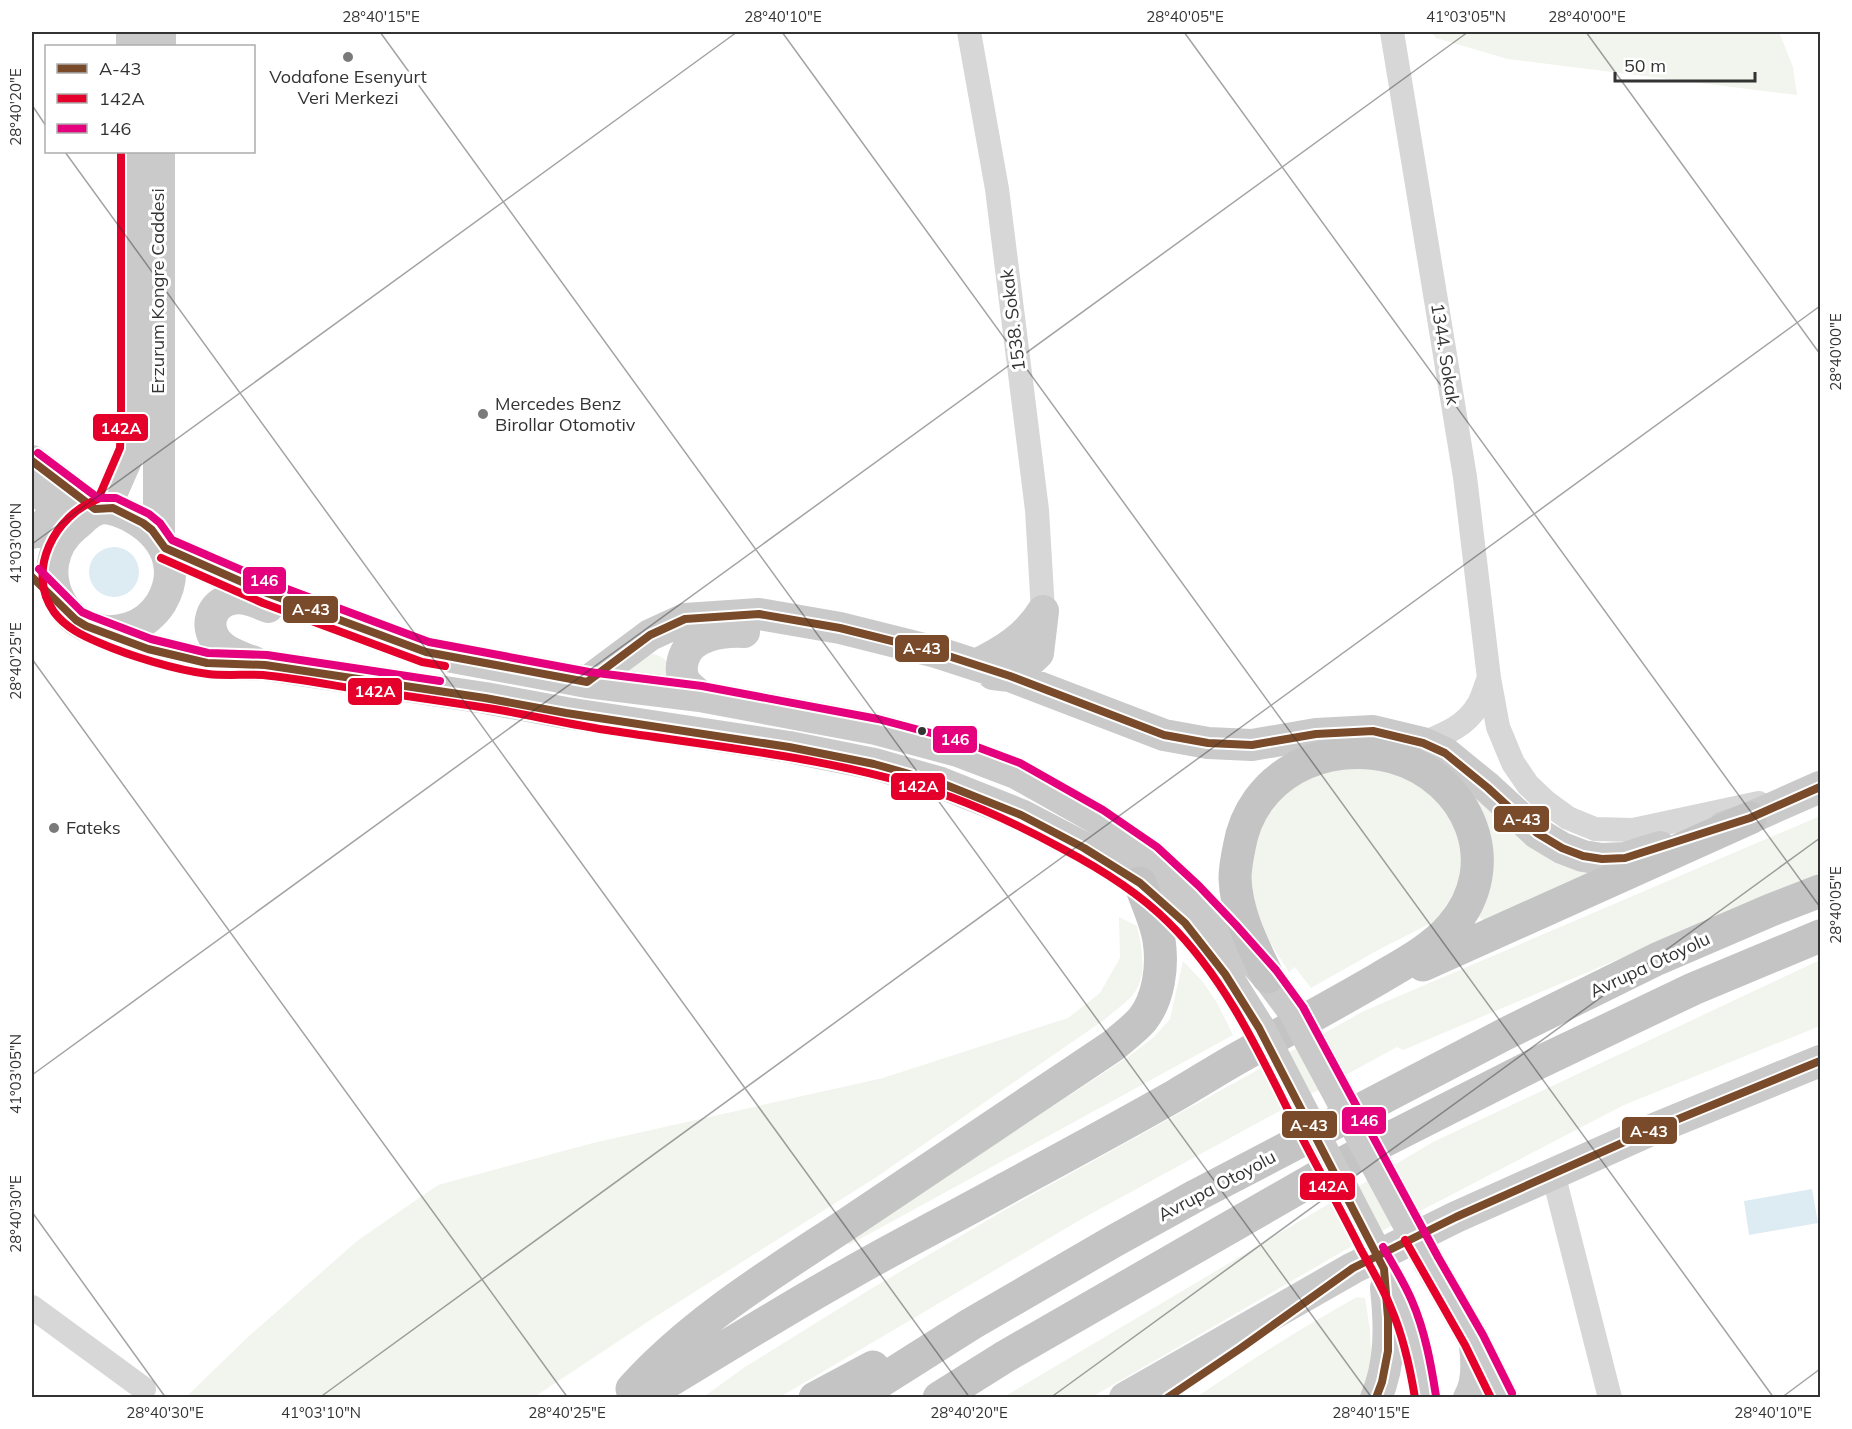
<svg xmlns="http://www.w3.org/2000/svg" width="1852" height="1429" font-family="Mulish,sans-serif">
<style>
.green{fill:#f1f5ed}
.water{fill:#ddebf3}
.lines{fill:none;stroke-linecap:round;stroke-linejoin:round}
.minor{stroke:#d7d7d7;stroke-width:24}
.major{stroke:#cacaca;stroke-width:32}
.highway{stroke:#c4c4c4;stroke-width:33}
.major-bridge{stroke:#cacaca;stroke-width:32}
.bus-1-casing{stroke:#fff;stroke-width:12}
.bus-2-casing{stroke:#fff;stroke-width:12}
.bus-3-casing{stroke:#fff;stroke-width:12}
.bus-1{stroke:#7a4b2a;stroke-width:8}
.bus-2{stroke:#e4002b;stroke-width:8}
.bus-3{stroke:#e5007d;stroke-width:8}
.ticks{fill:none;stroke:#333;stroke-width:1.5;stroke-opacity:0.45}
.poi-dot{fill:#7a7a7a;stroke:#fff;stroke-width:2}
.bus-dot{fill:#333;stroke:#fff;stroke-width:2}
.labels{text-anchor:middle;stroke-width:6;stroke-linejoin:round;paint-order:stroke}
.poi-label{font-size:18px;fill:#333;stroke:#fff;text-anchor:start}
.street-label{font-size:18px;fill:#333;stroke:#fff}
.line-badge{stroke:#fff;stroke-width:2}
.badge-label{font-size:16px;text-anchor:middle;font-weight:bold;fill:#fff}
.neatline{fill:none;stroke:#333;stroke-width:2}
.ticks-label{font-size:15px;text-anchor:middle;fill:#333}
</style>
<rect width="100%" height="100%" fill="#fff"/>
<!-- green -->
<path class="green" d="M1431,32H1779L1793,67L1797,95L1508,59L1436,38Z
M652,654C666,656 671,666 678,678L624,673L638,661Z
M1358,764L1402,772L1449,804L1463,838L1462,880L1437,920L1378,950L1311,988L1295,967L1289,972L1262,930L1253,907L1250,860L1265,815L1280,797L1319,770Z
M1465,789L1589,873L1484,921L1473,912Z
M1820,816V874L1403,1050L1397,1047L1085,1217L780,1397L702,1398L745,1367L869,1290L1003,1211L1364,1011Z
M1119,917L1137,926C1142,949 1149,979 1130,998C1122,1006 1112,1013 1104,1020L875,1178L658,1315L534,1397H186L248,1337L357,1241L438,1185L593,1143L883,1078L1068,1018L1100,993L1120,958Z
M1820,960V1026L1624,1105L1345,1250L1092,1397L1002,1398L1433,1142Z
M1183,961L1203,982L1217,1003L1233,1035L849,1245L848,1241L1128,1057L1154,1037L1170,1019Z
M1357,1297L1365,1298L1370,1330L1372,1373L1361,1397L1195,1398C1248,1362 1301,1328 1357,1297Z"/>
<!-- water -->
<path class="water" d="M89 572a25 25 0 1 1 50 0a25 25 0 1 1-50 0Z
M1812,1189L1818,1223L1749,1235L1744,1201Z"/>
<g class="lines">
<!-- minor -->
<path class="minor" d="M969,32L997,189L1037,510L1043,611
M1392,32L1465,477L1489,678L1498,727L1513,763L1528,785L1546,802L1568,818L1595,829L1633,830L1759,803
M1423,743C1445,734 1466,726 1478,705C1483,697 1485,686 1489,678
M1553,1173L1610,1398
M32,1307L144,1389"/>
<!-- major -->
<path class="major" d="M132,46V32
M160,46V32
M159,152V538
M32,461L95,509
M32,481L44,493L53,509C50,519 43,531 32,533
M105,508C115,509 122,512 130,516C164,534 182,567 161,603C154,614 142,624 129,628C67,648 24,568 75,526C85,518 91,509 105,508Z
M105,508L130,451L132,422L131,152
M165,548L267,593L426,652L587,682L700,696L876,729L958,751L1016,773L1098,819L1150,855L1192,894L1228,932L1268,977L1295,1013
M97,629L148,649L207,663L265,665L485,698L566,713L789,747L874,764L941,783L1021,815L1084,848L1140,883L1185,923L1205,947L1225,974L1259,1028
M254,662C242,658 225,652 217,642C204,626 211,603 232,599C243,596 257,602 268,607
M976,665C1004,651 1026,638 1043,611
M993,674L1010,676L1020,670L1038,653L1043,611
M587,682L650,635L685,619L759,614L840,628L936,652L1010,676L1164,735L1208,743L1252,745L1316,734L1373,731L1423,743L1445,753L1488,788L1537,833L1562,848L1583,856L1602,859L1625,858L1660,847
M700,696C696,692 690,688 686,683C681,676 681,668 683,660C689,635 722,631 744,632
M1724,827L1750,818L1820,787
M1429,1262L1474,1340L1503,1398
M1384,1269C1407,1313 1418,1349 1426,1398
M1125,1398L1353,1268L1456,1217L1649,1131L1820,1061
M1376,1398C1391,1363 1390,1325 1386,1288
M1469,1398C1478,1383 1477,1362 1475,1346"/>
<!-- highway -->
<path class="highway" d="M1423,965L1750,818
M632,1389C690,1324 768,1276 841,1228C932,1167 1023,1106 1114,1045C1123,1037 1134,1029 1142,1020C1159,999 1163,966 1159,940C1156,921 1146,901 1140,883
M641,1398C710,1357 777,1314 847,1275C899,1245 953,1218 1005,1189C1062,1158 1120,1127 1176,1095C1200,1081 1223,1066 1247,1053C1290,1028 1335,1004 1378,979C1403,964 1432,949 1451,927C1506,865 1469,778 1393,757C1324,739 1251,775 1239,848C1237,858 1235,868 1235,878C1236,913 1253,946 1268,977
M815,1398L873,1367
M854,1398L971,1324L1114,1241L1197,1195L1505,1034L1657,959L1771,910L1820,891
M939,1398L1006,1356L1314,1179L1382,1142L1542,1061L1693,989L1820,936"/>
<!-- major-bridge -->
<path class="major-bridge" d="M1295,1013L1429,1262
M1259,1028L1384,1269"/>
<!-- bus-1 casing -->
<g class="bus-1-casing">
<path id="bus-1" d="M32,461L95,509L113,508L143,523L152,530L165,548L267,593L426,652L587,682L650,635L685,619L759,614L840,628L936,652L1010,676L1164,735L1208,743L1252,745L1316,734L1373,731L1423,743L1445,753L1488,788L1537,833L1562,848L1583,856L1602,859L1625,858L1750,818L1820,787
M32,577L76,620L86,626L148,649L207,663L265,665L485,698L566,713L789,747L874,764L941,783L1021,815L1084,848L1140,883L1185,923L1225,974L1259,1028L1384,1269L1388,1318V1351L1382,1382L1376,1398
M1167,1398L1241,1348L1353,1268L1456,1217L1649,1131L1820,1061"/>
</g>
<!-- bus-2 casing -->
<g class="bus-2-casing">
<path id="bus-2" d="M121,152V422L120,448L98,499C55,515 25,571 54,612C66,628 83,636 100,643C130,656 176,670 208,674C226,676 245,674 263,675C294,678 325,684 356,689C402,695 448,702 494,709C534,716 573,725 613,731C726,748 843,759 951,797C989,811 1026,829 1061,848C1099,868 1137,891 1168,922C1226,979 1260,1054 1296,1126C1317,1167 1340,1208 1361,1250C1372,1269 1383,1288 1391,1308C1403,1336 1410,1367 1415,1398
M161,558L263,603L422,662L445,666
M1405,1240L1465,1345L1491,1398"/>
</g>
<!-- bus-3 casing -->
<g class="bus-3-casing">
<path id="bus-3" d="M38,453L98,498H116L149,514L160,523L172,540L271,583L429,642L589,672L702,686L878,719L961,741L1020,763L1103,810L1157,847L1199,886L1236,925L1276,970L1303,1007L1438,1257L1483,1335L1512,1393
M39,569L82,612L91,616L151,639L208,653L267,655L440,681
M1383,1247C1393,1265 1404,1282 1412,1301C1425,1331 1431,1364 1436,1396"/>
</g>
<!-- bus-1 -->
<use href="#bus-1" class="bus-1"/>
<!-- bus-2 -->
<use href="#bus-2" class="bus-2"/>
<!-- bus-3 -->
<use href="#bus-3" class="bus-3"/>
</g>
<!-- ticks -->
<path class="ticks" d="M380,32L1372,1398M782,32L1774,1398M1184,32L1820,907M1586,32L1820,354M32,105L46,126M65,152L970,1398M32,544L737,32M32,659L568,1398M32,1075L1468,32M32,1212L166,1398M319,1398L1820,306M1050,1398L1820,838M1781,1398L1820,1369"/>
<!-- markers -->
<g class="poi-dot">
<circle cx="348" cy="57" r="6"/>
<circle cx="483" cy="414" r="6"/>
<circle cx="54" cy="828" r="6"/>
</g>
<circle class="bus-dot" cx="922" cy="731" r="5"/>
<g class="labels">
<!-- poi labels -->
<g class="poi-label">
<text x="348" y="83" text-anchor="middle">Vodafone Esenyurt<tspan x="348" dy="21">Veri Merkezi</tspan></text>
<text x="495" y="410">Mercedes Benz<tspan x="495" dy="21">Birollar Otomotiv</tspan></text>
<text x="66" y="834">Fateks</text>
</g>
<!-- street labels -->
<g class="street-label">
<text transform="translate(158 291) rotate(-90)" y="6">Erzurum Kongre Caddesi</text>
<text transform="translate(1013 320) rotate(-97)" y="6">1538. Sokak</text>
<text transform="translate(1445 354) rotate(81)" y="6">1344. Sokak</text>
<text transform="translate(1650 965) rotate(-25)" y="6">Avrupa Otoyolu</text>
<text transform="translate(1217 1186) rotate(-28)" y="6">Avrupa Otoyolu</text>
</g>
</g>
<g class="line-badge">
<rect x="92" y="413" width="57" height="29" rx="6" fill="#e4002b"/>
<rect x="242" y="566" width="45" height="29" rx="6" fill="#e5007d"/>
<rect x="282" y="595" width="57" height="29" rx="6" fill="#7a4b2a"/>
<rect x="894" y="634" width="56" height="29" rx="6" fill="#7a4b2a"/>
<rect x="347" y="677" width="56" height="29" rx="6" fill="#e4002b"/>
<rect x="932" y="725" width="46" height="29" rx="6" fill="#e5007d"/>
<rect x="890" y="772" width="56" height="29" rx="6" fill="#e4002b"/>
<rect x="1493" y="805" width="57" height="28" rx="6" fill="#7a4b2a"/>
<rect x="1341" y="1106" width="46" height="29" rx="6" fill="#e5007d"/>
<rect x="1281" y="1110" width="57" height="29" rx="6" fill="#7a4b2a"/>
<rect x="1621" y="1116" width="57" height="29" rx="6" fill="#7a4b2a"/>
<rect x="1299" y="1172" width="57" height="29" rx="6" fill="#e4002b"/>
</g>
<g class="badge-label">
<text x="121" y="434">142A</text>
<text x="264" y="586">146</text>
<text x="311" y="615">A-43</text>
<text x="922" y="654">A-43</text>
<text x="375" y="697">142A</text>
<text x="955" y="745">146</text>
<text x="918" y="792">142A</text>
<text x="1522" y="825">A-43</text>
<text x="1364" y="1126">146</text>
<text x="1309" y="1131">A-43</text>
<text x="1649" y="1137">A-43</text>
<text x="1328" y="1192">142A</text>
</g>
<!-- border -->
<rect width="1852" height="1429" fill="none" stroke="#ffffff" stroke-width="66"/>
<!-- legend -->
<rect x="45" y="45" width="210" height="108" fill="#ffffff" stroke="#adadad" stroke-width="1.5"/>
<rect x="57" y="64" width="30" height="9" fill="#7a4b2a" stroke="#adadad" stroke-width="1.5"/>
<text x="99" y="75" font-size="18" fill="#333333">A-43</text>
<rect x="57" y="94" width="30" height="9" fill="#e4002b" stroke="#adadad" stroke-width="1.5"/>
<text x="99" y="105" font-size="18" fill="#333333">142A</text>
<rect x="57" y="124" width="30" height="9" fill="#e5007d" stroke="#adadad" stroke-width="1.5"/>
<text x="99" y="135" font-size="18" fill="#333333">146</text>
<!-- scale -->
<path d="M1615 72v9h140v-9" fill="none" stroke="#333333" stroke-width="3"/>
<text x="1624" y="72" font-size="18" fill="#333333" stroke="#ffffff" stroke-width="4.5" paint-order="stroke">50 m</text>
<rect x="33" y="33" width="1786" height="1363" class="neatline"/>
<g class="ticks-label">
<text x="381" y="22">28°40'15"E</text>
<text x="783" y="22">28°40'10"E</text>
<text x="1185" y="22">28°40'05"E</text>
<text x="1466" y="22">41°03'05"N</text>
<text x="1587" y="22">28°40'00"E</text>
<text transform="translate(16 107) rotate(-90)" y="5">28°40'20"E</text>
<text transform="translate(1836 352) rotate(-90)" y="5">28°40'00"E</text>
<text transform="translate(16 543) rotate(-90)" y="5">41°03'00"N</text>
<text transform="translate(16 661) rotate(-90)" y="5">28°40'25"E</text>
<text transform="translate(1836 905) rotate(-90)" y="5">28°40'05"E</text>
<text transform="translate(16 1074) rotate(-90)" y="5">41°03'05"N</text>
<text transform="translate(16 1214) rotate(-90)" y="5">28°40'30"E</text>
<text x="165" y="1418">28°40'30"E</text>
<text x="321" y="1418">41°03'10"N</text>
<text x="567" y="1418">28°40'25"E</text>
<text x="969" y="1418">28°40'20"E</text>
<text x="1371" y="1418">28°40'15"E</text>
<text x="1773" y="1418">28°40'10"E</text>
</g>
</svg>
